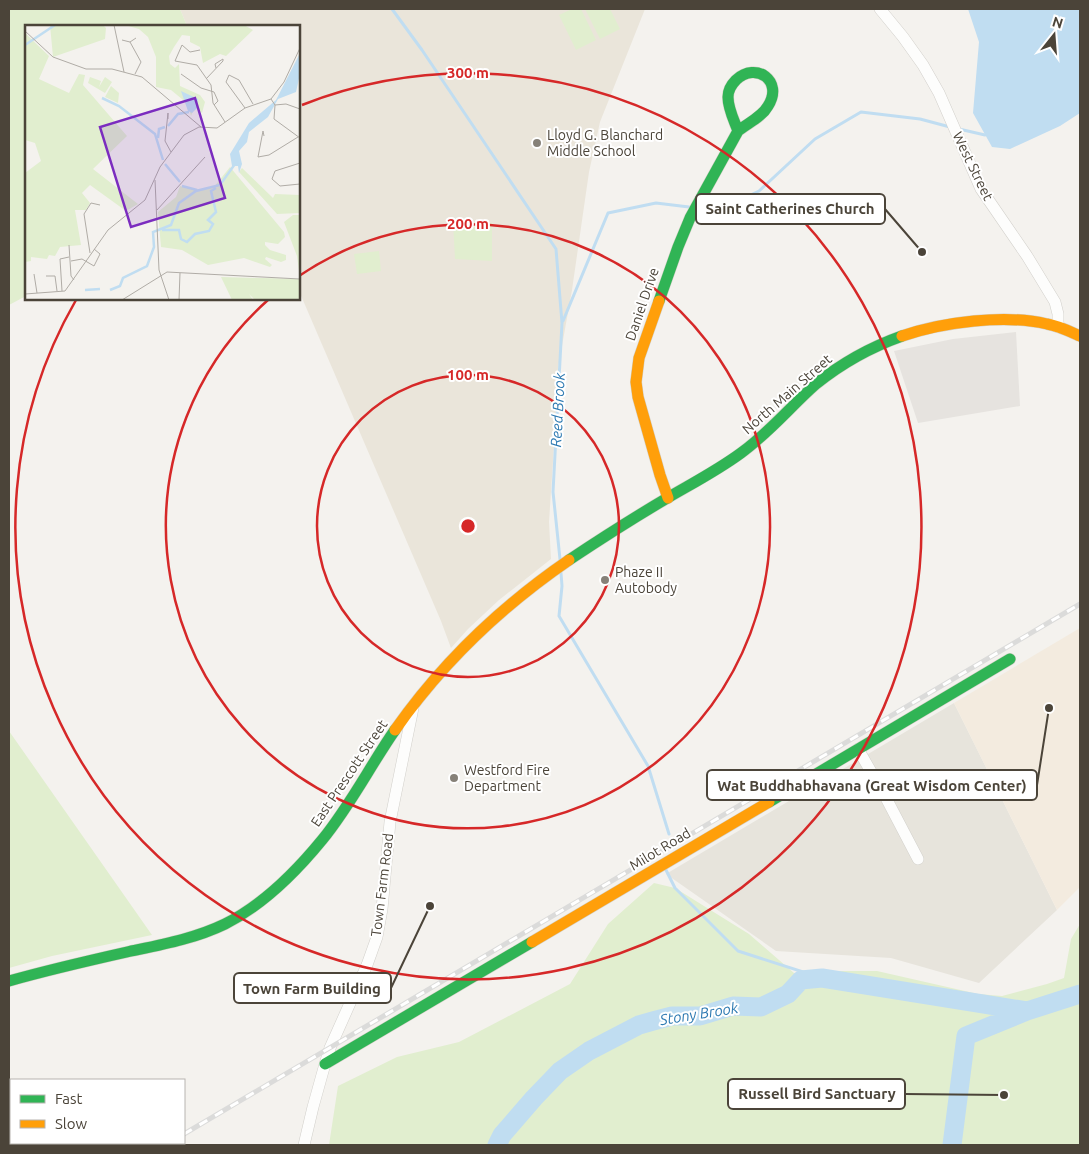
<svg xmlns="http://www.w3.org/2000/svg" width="1089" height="1154" font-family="Ubuntu,sans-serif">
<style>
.residential{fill:#e7e4dc}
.commercial{fill:#f3ebdf}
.education{fill:#eae5da}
.green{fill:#e1eecf}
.parking{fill:#e6e3df}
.water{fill:#c0ddf1}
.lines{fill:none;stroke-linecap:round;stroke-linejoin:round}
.stream{stroke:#c0ddf1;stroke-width:3}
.river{stroke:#c0ddf1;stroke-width:19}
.street-casing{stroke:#d2d0cb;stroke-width:12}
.fast-casing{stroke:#d3cfc5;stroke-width:12}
.slow-casing{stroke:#d3cfc5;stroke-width:12}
.street{stroke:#fdfdfc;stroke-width:11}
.fast{stroke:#30b455;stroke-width:11}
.slow{stroke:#ff9f0a;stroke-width:11}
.rail-casing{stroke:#dbdbda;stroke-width:5}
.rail{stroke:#fff;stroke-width:3;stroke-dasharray:9;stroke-linecap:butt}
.ring{fill:none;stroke:#d62828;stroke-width:2.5}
.poi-dot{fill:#868178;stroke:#fff;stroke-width:2}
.labels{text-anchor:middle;stroke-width:4;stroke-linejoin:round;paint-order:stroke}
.poi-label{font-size:14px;fill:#4b4439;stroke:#fff;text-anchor:start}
.street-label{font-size:14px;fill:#4b4439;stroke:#fff}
.water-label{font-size:15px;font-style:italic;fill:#2e7ab2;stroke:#fff}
.inset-river{fill:none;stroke:#c0ddf1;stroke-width:2.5}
.inset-road{fill:none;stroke:#b0aca6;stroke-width:1}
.view{fill:#7b2cbf;fill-opacity:0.15;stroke:#7b2cbf;stroke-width:2.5}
.inset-edge{fill:none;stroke:#4b4439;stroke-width:2.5}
.centre{fill:#d62828;stroke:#fff;stroke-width:2.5}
.ring-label{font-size:15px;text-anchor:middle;font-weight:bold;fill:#d62828;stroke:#fff;stroke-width:4;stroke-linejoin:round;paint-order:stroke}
.leader{fill:none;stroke:#4b4439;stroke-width:2}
.callout-dot{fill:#4b4439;stroke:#fff;stroke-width:2}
.callout{fill:#fff;stroke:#4b4439;stroke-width:2}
.callout-label{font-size:15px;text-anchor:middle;font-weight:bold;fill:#4b4439}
</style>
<rect width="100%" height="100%" fill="#f4f2ee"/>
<!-- residential -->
<path class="residential" d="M954,703L1057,910L979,983L891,958L776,951L666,874Z"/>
<!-- commercial -->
<path class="commercial" d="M1080,628V887L1057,910L954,703Z"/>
<!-- education -->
<path class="education" d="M180,9H645L600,122L589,172L572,290L558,368L556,392L557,400L549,522L551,559L499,600L468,629L451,648L441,621L299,291V26H187Z"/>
<!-- green -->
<path class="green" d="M9,9H180L187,26H26V296L9,305Z
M572,9H581L596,40L576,50L559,15Z
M585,9H610L620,29L600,39Z
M453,221L492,223V261L455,259Z
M379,251L381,271L357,274L354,254Z
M9,731L152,935L52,956L9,968Z
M654,883L675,888L749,934L794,973L836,971H877L978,994L1002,996L1047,984L1064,978L1071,939L1080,924V1145H329L338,1086L397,1057L459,1042L570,984L608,924Z"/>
<!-- parking -->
<path class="parking" d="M1016,332L1020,406L918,423L894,351L953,339Z"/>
<!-- water -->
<path class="water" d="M968,9H1080V113L1060,126L1010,149L992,147L973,113L979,42Z"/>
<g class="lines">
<!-- stream -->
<path class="stream" d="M392,9L422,50L556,249L562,323L553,492L560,559
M959,129L985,135
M700,209L717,211L759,191L815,139L861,112L920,119L950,127
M563,321L608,213L656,203L689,207
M561,573L562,586L559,616L648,766L669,834
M666,870L675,888L738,951L822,978"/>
<!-- river -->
<path class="river" d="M497,1145L502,1135L534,1098L560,1071L589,1051L639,1025L653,1021L672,1016H700L733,1006L761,1007L788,994L801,980L822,978L1027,1011L1080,994
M952,1145L966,1036L1027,1011"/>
<!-- street casing -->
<g class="street-casing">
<path id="street" d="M880,9L903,37L923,65L939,93L981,189L1027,256L1055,302L1058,314V327
M858,749L885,796L918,859
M304,1145L313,1107L325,1064L330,1048L367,965L377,937L382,909L390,822L413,708"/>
</g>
<!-- fast casing -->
<g class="fast-casing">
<path id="fast" d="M659,301L678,247L690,218L738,131C734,120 728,109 728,97C728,90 731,85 736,80C756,61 784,81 768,106C762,117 748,123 738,131
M569,560C602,538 635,517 669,497C693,483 718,470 741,453C769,433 790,407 816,384C842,363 871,347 902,336
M769,802L1010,659
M9,981C48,970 87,961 127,952C160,945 194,939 225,924C263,905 295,873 322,840C350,806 370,766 395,730
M325,1064L532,942"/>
</g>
<!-- slow casing -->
<g class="slow-casing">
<path id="slow" d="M659,301L639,358L636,382L638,397L660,475L668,498
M902,336C943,322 1005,314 1047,324C1059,326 1069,331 1080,336
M395,730C442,663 502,606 569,560
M532,942L769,802"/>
</g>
<!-- street -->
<use href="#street" class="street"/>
<!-- fast -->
<use href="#fast" class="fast"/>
<!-- slow -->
<use href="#slow" class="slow"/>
<!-- rail casing -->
<g class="rail-casing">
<path id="rail" d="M184,1134L1080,604
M165,1145L170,1143"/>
</g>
<!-- rail -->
<use href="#rail" class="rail"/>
</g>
<!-- distance rings -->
<g class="ring">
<circle cx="468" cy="526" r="151"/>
<path d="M299 276A302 302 0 1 1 268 300"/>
<path d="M302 105A453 453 0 1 1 76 300"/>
</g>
<!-- markers -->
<g class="poi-dot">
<circle cx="537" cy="143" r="5"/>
<circle cx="605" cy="580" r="5"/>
<circle cx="454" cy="778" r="5"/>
</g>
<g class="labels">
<!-- poi labels -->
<g class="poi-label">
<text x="547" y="140">Lloyd G. Blanchard<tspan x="547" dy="16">Middle School</tspan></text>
<text x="615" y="577">Phaze II<tspan x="615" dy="16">Autobody</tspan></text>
<text x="464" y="775">Westford Fire<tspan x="464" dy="16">Department</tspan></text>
</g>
<!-- street labels -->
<g class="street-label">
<text transform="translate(973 166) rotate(64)" y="5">West Street</text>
<text transform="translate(642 304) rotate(-71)" y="5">Daniel Drive</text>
<text transform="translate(787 394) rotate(-41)" y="5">North Main Street</text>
<text transform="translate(349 773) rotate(-56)" y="5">East Prescott Street</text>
<text transform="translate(660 849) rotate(-31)" y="5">Milot Road</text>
<text transform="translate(382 885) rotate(-83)" y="5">Town Farm Road</text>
</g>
<!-- water labels -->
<g class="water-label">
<text transform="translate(558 410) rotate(-87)" y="5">Reed Brook</text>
<text transform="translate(699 1014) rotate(-9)" y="5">Stony Brook</text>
</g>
</g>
<!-- overview -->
<g transform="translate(25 25)">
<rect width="275" height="275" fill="#f4f2ee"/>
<path d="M25,0H78L81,3L80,14L28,32ZM100,0H219L228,5L201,31L195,29L178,38L175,22L165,17V11L157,10L149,22L144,31L145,39L150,43L154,39L155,61L175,70L180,77L177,88L170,81L166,91L163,79L146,65L131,62V32L123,12L114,4ZM0,8L24,31L14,54L44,68L54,49L60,50L58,60L102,111L68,144L113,179L101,186L65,160L57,168L65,178L61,185H50L56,220L35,222L30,231L24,230L22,234L6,232V236L0,237V148L16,136L10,118L0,115ZM65,52L76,56L74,62L80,52L87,57L80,68L63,58ZM86,61L94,68L93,78L80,72ZM205,142L259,207L260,212L253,219L240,217V220L245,225L261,230V235L256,237L241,232L240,234L247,240L245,242L219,233L183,240L157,225L136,222L133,187L151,172L155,161L170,165L189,162ZM217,143L248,173L250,169L275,170V188L252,189L214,147ZM268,190H275V253L272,231L259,197ZM196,252L274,254L275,275H230L224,269L228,275H207Z" fill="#e1eecf"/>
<path d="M274,30L275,49L271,67L253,74L243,92L224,107L222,117L214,126L217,139L214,148L213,141H207L205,129L224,98L251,75ZM156,66L173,74L172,83L167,88L163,86Z" fill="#c0ddf1"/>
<path class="inset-river" d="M0,20L30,0M77,73L94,81L130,109L138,135M143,101L153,89L164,87M133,113L134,104L140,102M140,139L155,157M157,161L172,165M137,205H154L156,214L162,217L170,209L184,206L188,199L183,195L191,187L186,166L191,163M60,265L75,264M85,265L95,261L98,253L122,241L129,222L128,207L146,200L154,178L171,166L195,160L210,139"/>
<path class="inset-road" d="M89,0L99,47M0,6L28,32L61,44H87L117,52L176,102M97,15L105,17L111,13M105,17L116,37L110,49M175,25L165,27L157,20L150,36L172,40L186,60L188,78L200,97M156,49L176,63L189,67L193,76L189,80M181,54L198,36V34L190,39L191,43M246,74L250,80L261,79L275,84M250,80L249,94L275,113M220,83L201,57L204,50L214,55L228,79M143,94V88L140,116L146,127M239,111L238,106L233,132L244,130L273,112M275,138L250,146L247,154L255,161L275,159M130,155L134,245L144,275M132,185L180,132M44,220L46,251L49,255M65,228L59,189L66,178L75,180M46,236L57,234L69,241L75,229L69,224M9,249L12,268M21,251H30L32,266M37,266L35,234L44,232M40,266L83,205L120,175L135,142L159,110L174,102L192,103L220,83L246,74L259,57L275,23M0,269L40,266M97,275L142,247L275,254M154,275L155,248"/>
<path class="view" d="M170,73L200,173L106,202L75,102Z"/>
<rect width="275" height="275" class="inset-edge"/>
</g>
<circle cx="468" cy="526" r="8" class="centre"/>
<g class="ring-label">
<text x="468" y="78">300 m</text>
<text x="468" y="229">200 m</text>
<text x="468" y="380">100 m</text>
</g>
<!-- callouts -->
<path class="leader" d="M922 252L885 209M1049 708L1037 785M430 906L391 988M1004 1095L905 1094"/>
<g class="callout-dot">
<circle cx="922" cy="252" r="5"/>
<circle cx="1049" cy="708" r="5"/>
<circle cx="430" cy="906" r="5"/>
<circle cx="1004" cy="1095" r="5"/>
</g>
<g class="callout">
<rect x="696" y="194" width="189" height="30" rx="5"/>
<rect x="707" y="770" width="330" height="30" rx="5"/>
<rect x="234" y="973" width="157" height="30" rx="5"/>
<rect x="728" y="1079" width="177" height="30" rx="5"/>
</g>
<g class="callout-label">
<text x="790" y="214">Saint Catherines Church</text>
<text x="872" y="791">Wat Buddhabhavana (Great Wisdom Center)</text>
<text x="312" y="994">Town Farm Building</text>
<text x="817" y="1099">Russell Bird Sanctuary</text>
</g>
<!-- border -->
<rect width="1089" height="1154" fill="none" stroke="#4b4439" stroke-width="20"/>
<!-- legend -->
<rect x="10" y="1079" width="175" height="65" fill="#ffffff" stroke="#b7b4b0"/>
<rect x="20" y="1095" width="25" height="8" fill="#30b455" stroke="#b7b4b0"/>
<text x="55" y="1104" font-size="15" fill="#4b4439">Fast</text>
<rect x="20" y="1120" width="25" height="8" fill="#ff9f0a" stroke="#b7b4b0"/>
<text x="55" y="1129" font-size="15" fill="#4b4439">Slow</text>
<!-- north arrow -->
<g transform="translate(1054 35) rotate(17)" stroke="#ffffff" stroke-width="4" paint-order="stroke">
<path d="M0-4L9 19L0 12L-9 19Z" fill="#4b4439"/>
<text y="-8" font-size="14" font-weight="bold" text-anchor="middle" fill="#4b4439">N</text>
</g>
</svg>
